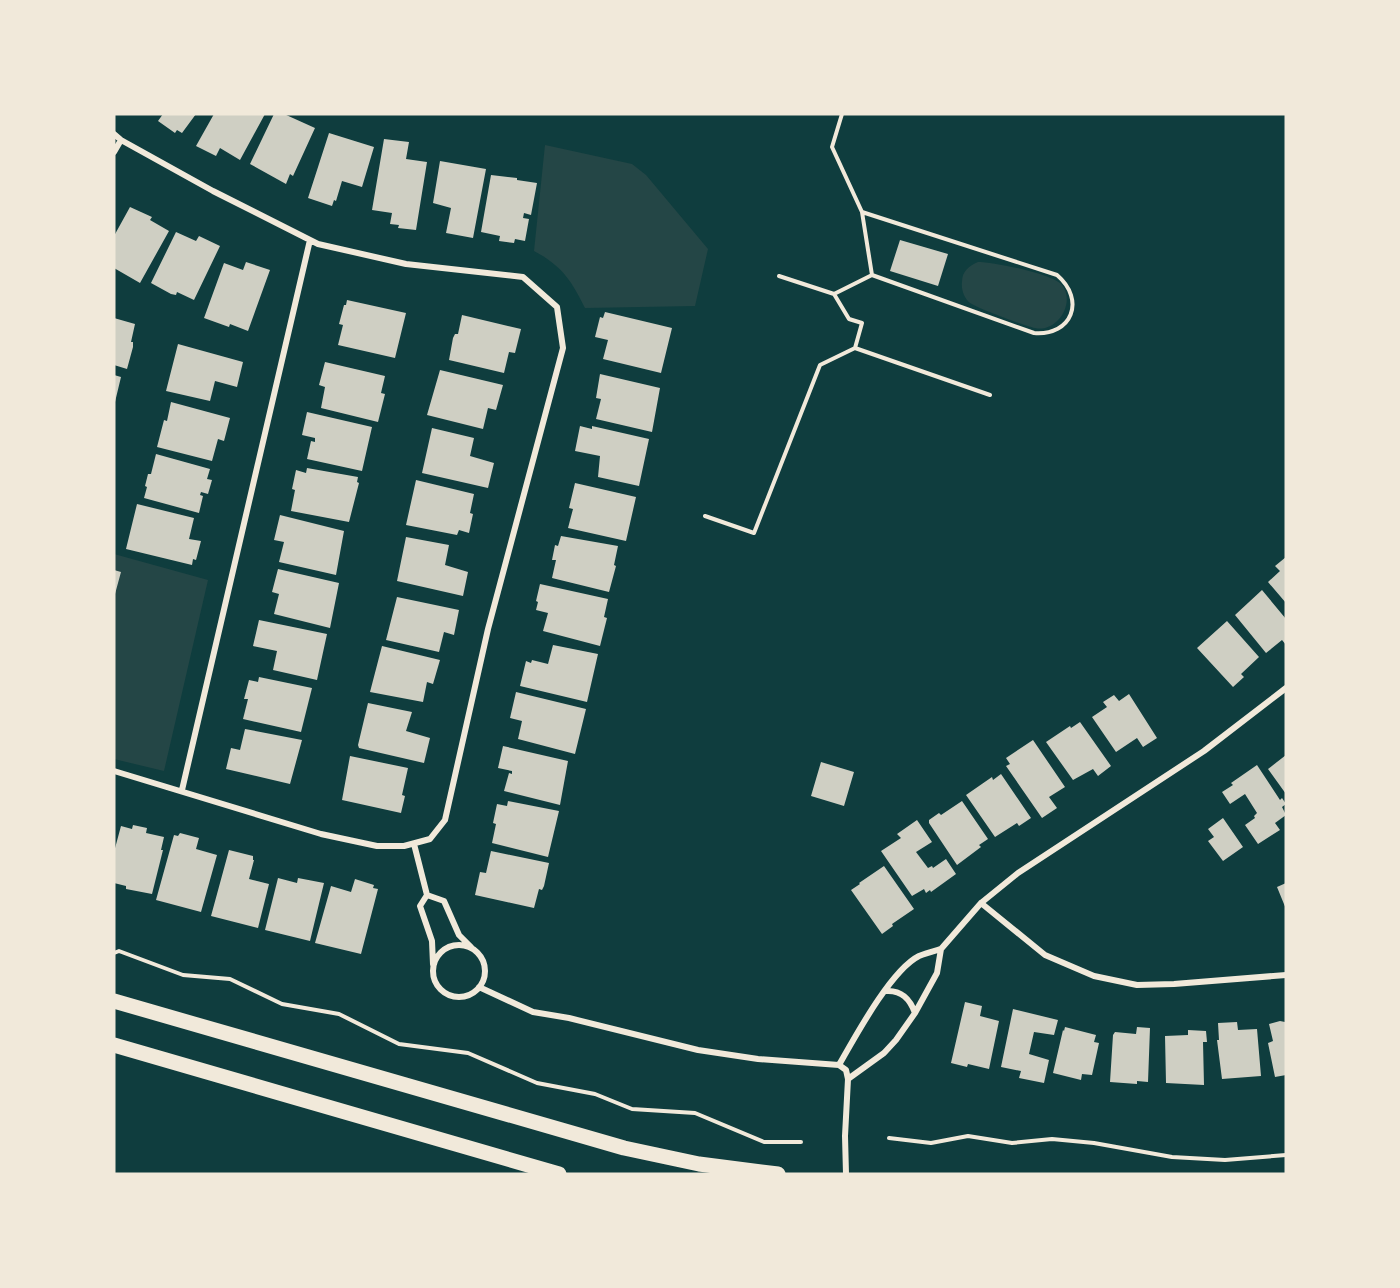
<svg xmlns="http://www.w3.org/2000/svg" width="1400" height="1288" font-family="Roboto,sans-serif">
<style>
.green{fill:#244646}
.building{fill:#cfcfc3}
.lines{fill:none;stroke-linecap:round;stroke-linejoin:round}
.path{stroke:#f1e9da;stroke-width:4}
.minor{stroke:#f1e9da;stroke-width:6}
.primary{stroke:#f1e9da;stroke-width:15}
</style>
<rect width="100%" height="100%" fill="#0f3d3e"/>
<!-- green -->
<path class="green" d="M545,145L632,164L646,175L708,249L695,306L585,308C571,280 562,266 534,251Z
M978,262C994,262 1053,274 1062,285C1076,303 1057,333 1035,328C1023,325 979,309 970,303C964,298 961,289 962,282C962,271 969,266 978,262Z
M114,554L208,580L164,771L114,759Z"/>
<!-- building -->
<path class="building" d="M163,114H196L182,133L177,130L175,133L158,121Z
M214,114H265L240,160L220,148L216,156L196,146Z
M274,114H284L315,128L293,176L290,174L286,184L250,164Z
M329,133L374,147L362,187L342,181L336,201L334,200L332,206L308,198Z
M384,139L409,142L406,159L427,162L416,230L398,228L399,225L390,224L392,213L372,210Z
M440,161L486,169L473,238L446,233L451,208L433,203Z
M491,175L517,178V180L537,183L531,215L524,213L523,218L529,219L525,241L515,239L514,243L499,241L500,236L481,232Z
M130,207L152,217L150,220L169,231L140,283L114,268V236Z
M176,232L196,241L199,236L220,246L194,300L177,292L176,295L171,294L151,283Z
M900,240L948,254L938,286L890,271Z
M246,262L270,270L248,331L230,324L229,327L204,318L224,263L243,270Z
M347,300L406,313L395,358L338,345L343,325L339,324L344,305H346Z
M605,312L672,328L661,373L603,359L608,340L595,337L600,317L603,318Z
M462,315L521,329L515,353L509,352L504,373L449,360L453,338L455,334H458Z
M114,318L135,324L131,342H133V347L127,369L114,365Z
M178,344L243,362L237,387L215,381L210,401L166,391Z
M325,362L385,376L381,393L385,394L378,422L321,408L325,387L319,385Z
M440,370L503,385L496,410L488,408L483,429L427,415Z
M600,374L660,388L652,432L596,419L601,399L596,398Z
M114,375L121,377L115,402H114Z
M171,402L230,418L224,441L218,439L212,461L157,447L164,420L167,421Z
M307,412L372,427L362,471L307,459L311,441L315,442V438L302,435Z
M580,426L592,429V426L649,439L639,486L598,477L600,456L575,451Z
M432,428L474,438L470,456L494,463L488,488L422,473Z
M156,454L210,469L207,479L212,480L208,494L201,492L200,495L203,496L199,513L144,498L147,487L145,486L148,474H151Z
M307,468L358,477L357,482L359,483L349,522L291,511L295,490L292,489L296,470L306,473Z
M416,480L474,494L470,513L473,514L469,533L459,530L457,535L406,525Z
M575,483L636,497L626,541L568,528L573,509L569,508Z
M137,504L194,518L189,539L201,541L196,560L193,559L192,565L126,549Z
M280,515L344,531L336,575L279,562L284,542L274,540Z
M561,536L618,546L614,565L616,566L609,592L552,578L556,560H552L555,545L558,546Z
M406,537L449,545L445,565L468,572L463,596L397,581Z
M1286,557V603L1268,582L1280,571L1275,566Z
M278,569L339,583L330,628L274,614L279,594L272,592Z
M114,570L121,572L115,594H114Z
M540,584L608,599L604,617L607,618L600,646L543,631L548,613L536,610L538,602L536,601Z
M1262,590L1286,619V645L1282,640L1266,653L1235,615Z
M397,597L459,610L454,635L444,632L439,652L386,640Z
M259,620L327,634L317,680L273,670L277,651L253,646Z
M1227,621L1259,657L1241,674L1244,677L1233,687L1197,648Z
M553,645L598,654L587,702L520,686L526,661L531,663L532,660L548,664Z
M382,646L440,660L433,684L427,682L423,702L370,692Z
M259,677L312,688L301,732L243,719L248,699H244L249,680L258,682Z
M516,692L586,709L575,754L518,739L522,721L510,718Z
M1129,694L1157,738L1143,747L1137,738L1116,752L1092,717L1107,707L1103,702L1114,695L1119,701Z
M368,703L412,712L406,731L430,738L424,763L359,748L358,745Z
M1080,722L1111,766L1098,776L1093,769L1073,780L1046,742L1070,726L1071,728Z
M245,729L302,740L290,784L226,769L231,748L240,750Z
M1033,740L1065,787L1049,797L1057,808L1042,818L1006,766L1010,764L1006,758Z
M503,746L568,761L560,805L504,791L509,773L512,774V771L498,768Z
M1286,755V794L1268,769Z
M350,756L408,768L402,795L405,796L401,813L342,800Z
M821,762L854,772L844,806L811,796Z
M1257,765L1280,800L1282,798L1286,804L1282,807L1286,815L1275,823L1280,830L1258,844L1245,825L1255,818L1254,816L1257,813L1245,794L1230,804L1222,792L1233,785L1231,783Z
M1001,774L1031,818L1019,826L1017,823L995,837L966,795L992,777L993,780Z
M508,801L559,811L548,857L492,843L496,824L493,823L497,804L507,806Z
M962,801L988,839L979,845L981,847L957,865L929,823V820L939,813L941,815Z
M1223,818L1243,847L1223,861L1208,841L1214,837L1208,829Z
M917,820L932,842L916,852L928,868L932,866L933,868L946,859L956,874L931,892L930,890L926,893L924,889L912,896L881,851L901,838L897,834Z
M133,825L147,828L146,833L164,837L161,850H163L152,894L126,889V886L114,883V852L121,826L132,829Z
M180,833L199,838L196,849L217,855L201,912L156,900L174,835L178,836Z
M229,850L253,856V860H254L249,879L269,884L258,928L211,916Z
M491,851L549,863L544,886L542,890L539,889L534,908L475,895L480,872L486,873Z
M884,866L914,909L892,924L893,926L882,934L851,890L860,884L859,883Z
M278,878L297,883L298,878L324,883L310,941L265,930Z
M355,879L374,885L373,888L378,889L361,954L315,943L331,886L351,892Z
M1286,883V909L1277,887Z
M965,1002L982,1006L980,1016L999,1021L989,1069L968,1064L967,1067L951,1063Z
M1013,1009L1058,1020L1054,1035L1034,1032L1029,1054L1049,1060L1044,1083L1019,1078L1021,1071L1001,1067Z
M1280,1021L1285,1022L1286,1025V1075L1275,1077L1268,1043L1273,1041L1269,1024Z
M1237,1022L1238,1030L1257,1029L1261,1076L1222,1079L1217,1040H1219L1218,1023Z
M1065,1027L1096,1035L1094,1042L1099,1043L1092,1075L1082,1074L1081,1080L1053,1073L1063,1030L1064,1031Z
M1137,1027L1150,1028L1148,1082L1137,1081V1084L1110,1082L1113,1035L1115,1032L1136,1034Z
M1188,1030L1206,1031L1207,1042H1203L1204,1085L1166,1083L1165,1036L1188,1035Z"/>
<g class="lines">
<!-- path -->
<path class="path" d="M842,114L832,147L862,212L872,275L1034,333C1072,336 1086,300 1057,275L862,212
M779,276L834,294L872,275
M834,294L849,319L862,323L855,348
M705,516L754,533L820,365L855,348L990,395
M114,953L119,951L183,975L230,979L282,1004L339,1014L399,1044L468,1053L537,1083L595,1094L632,1109L695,1113L764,1142H801
M889,1138L931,1143L968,1136L1012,1143L1052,1139L1094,1143L1172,1157L1225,1160L1286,1155"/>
<!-- minor -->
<path class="minor" d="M114,134L121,140L213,191L318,244L406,264L523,277L557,307L563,348L488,629L445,820L430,839L404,846H377L321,834L114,771
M114,152L121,140
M182,790L310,240
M414,844L427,895
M427,895L444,901L459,935L471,947
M427,895L420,906L432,941L433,964
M981,903L1045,955L1094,976L1137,985L1174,984L1286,975
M433 971a26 26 0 1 1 52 0a26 26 0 1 1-52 0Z
M479,987L533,1012L569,1018L698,1050L758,1059L839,1065
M886,991C902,990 910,999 915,1013
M839,1065C855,1037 891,970 919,956C926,953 934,951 941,949
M839,1065L846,1070L848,1079L845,1136L846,1174
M848,1079L884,1053L896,1040L915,1013L937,973L941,949L981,903L1018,873L1204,751L1286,688"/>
<!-- primary -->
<path class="primary" d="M114,1001L624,1148L699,1164L778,1174
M114,1045L559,1174"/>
</g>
<!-- border -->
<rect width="1400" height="1288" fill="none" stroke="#f1e9da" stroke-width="231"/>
</svg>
